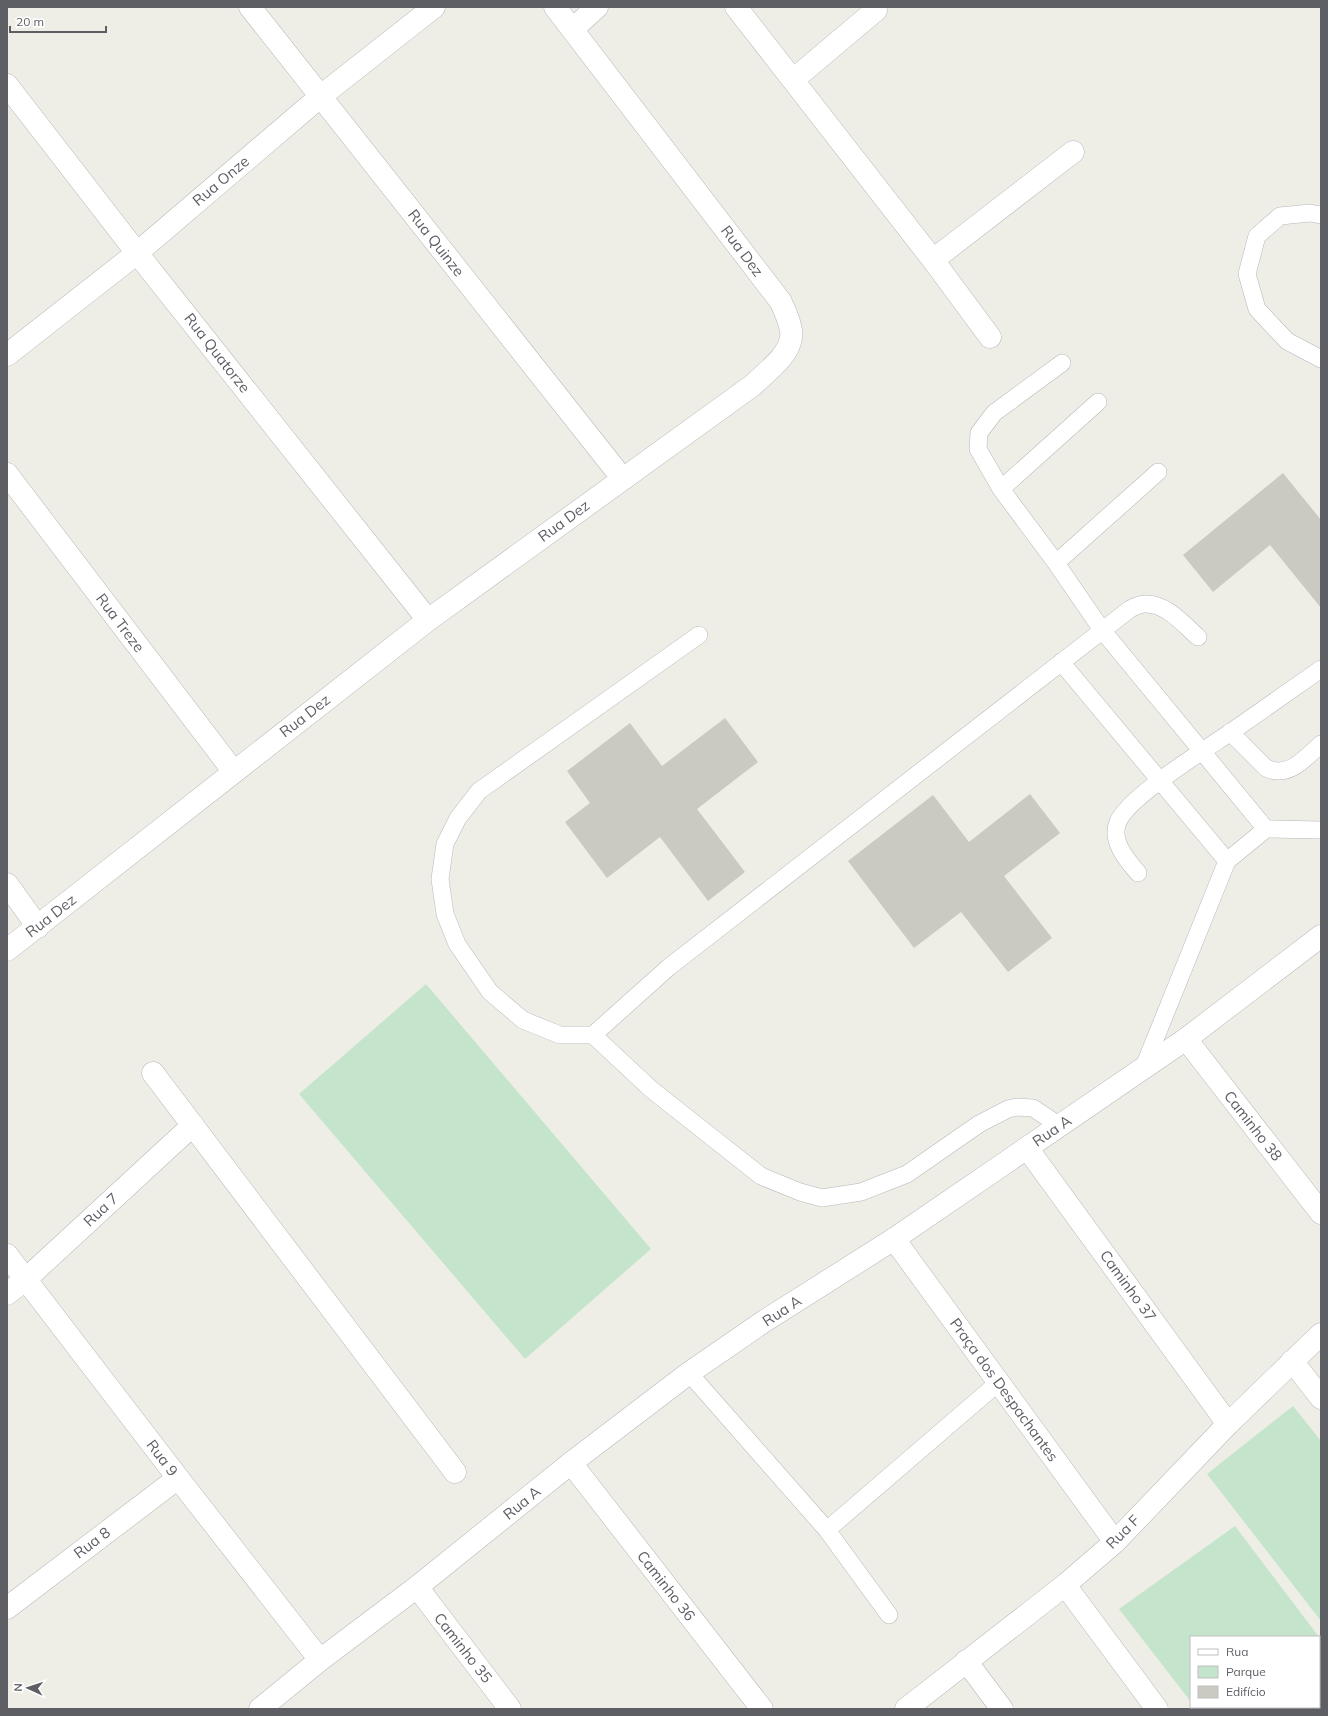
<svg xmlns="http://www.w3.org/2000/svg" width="1328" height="1716" font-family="Mulish,sans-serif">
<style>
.green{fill:#c5e4cc}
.building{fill:#cac9c2}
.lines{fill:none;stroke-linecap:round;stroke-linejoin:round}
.lane-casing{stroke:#b6b7bb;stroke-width:18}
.street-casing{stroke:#b6b7bb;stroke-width:23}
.secondary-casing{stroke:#b7b8be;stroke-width:23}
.lane{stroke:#fff;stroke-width:17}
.street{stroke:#fff;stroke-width:22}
.secondary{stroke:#fff;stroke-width:22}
.labels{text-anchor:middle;stroke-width:3.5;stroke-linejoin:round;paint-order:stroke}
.street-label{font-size:15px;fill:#5e5f65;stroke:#fff}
</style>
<rect width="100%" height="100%" fill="#eeeee6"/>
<!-- green -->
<path class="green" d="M426,984L651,1249L525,1359L299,1094Z
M1293,1406L1321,1441V1621L1207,1474Z
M1235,1526L1319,1637H1191V1702L1119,1609Z
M1319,1637L1321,1640V1709H1196L1195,1707H1319Z"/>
<!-- building -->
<path class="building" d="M1283,473L1321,520V608L1270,545L1213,592L1183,555Z
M725,718L758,762L697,809L745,872L708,901L660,837L607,878L565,822L590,803L567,771L630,723L662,766Z
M1030,794L1060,833L1004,876L1052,938L1008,972L961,912L914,948L848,861L933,795L969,842Z"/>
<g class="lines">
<!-- lane casing -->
<g class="lane-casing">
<path id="lane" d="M1321,215L1310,213L1280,216L1257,236L1247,274L1257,309L1287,341L1321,359
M1062,363L994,413L979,433L978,449L1001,489L1056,563L1102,630L1266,829
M1001,489L1098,402
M1056,563L1158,472
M699,635L479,791L458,818L445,844L440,879L445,914L457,944L490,992L523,1020L560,1035H593L669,967L1130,609C1134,607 1140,604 1145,604C1166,603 1183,624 1198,637
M1061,662L1227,861
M1230,732L1266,768C1289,779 1305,758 1321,744
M1138,873C1127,860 1110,841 1118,822C1128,797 1206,749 1231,732C1261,711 1291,690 1321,669
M593,1035L652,1090L761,1176L800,1192L822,1198L861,1192L907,1174L979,1124L1008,1109L1017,1107L1033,1108L1060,1126
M1143,1069L1227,861L1266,829L1321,830
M689,1373L827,1530L889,1615
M827,1530L999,1382"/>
</g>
<!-- street casing -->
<g class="street-casing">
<path id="street" d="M250,7L622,478
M736,7L933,260L990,337
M573,29L597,7
M793,80L876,10
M7,85L137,253L428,620
M933,260L1073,152
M7,355L137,253L321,96L434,7
M7,474L234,772
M7,884L38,927
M7,950L428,620L753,385C766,372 788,357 791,338C793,327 785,312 781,302L555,7
M1186,1039L1321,1213
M153,1073L455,1472
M1027,1148L1228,1424
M894,1239L1115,1542
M7,1294L26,1279L193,1125
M1292,1361L1321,1398
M571,1463L762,1709
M1065,1585L1157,1709
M417,1587L510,1709
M7,1608L178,1478
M966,1661L1002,1709
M906,1709L1065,1585L1115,1542L1228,1424L1321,1334"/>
</g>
<!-- secondary casing -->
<g class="secondary-casing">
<path id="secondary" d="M7,1255L178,1478L320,1660
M260,1709L320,1660L417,1587L571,1463L689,1373L763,1322L894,1239L1186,1039L1321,936"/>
</g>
<!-- lane -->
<use href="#lane" class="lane"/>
<!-- street -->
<use href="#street" class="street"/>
<!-- secondary -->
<use href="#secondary" class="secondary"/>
</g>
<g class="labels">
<!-- street labels -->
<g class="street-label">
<text transform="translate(221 181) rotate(-40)" y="5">Rua Onze</text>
<text transform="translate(436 243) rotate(52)" y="5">Rua Quinze</text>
<text transform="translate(742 251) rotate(53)" y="5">Rua Dez</text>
<text transform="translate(217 353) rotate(52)" y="5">Rua Quatorze</text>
<text transform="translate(564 521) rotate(-36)" y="5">Rua Dez</text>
<text transform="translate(120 623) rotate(53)" y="5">Rua Treze</text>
<text transform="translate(305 716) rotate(-38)" y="5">Rua Dez</text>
<text transform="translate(51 916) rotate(-38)" y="5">Rua Dez</text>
<text transform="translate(1253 1126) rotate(52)" y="5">Caminho 38</text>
<text transform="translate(1052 1131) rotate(-34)" y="5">Rua A</text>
<text transform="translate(101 1210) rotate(-43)" y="5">Rua 7</text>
<text transform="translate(1128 1286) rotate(54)" y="5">Caminho 37</text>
<text transform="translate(782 1311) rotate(-33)" y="5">Rua A</text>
<text transform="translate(1004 1390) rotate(54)" y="5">Praça dos Despachantes</text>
<text transform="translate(162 1458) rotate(53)" y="5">Rua 9</text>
<text transform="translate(522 1503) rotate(-39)" y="5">Rua A</text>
<text transform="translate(1123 1532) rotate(-45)" y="5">Rua F</text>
<text transform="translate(92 1543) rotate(-37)" y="5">Rua 8</text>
<text transform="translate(666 1586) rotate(52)" y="5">Caminho 36</text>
<text transform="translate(463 1648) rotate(52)" y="5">Caminho 35</text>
</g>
</g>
<!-- border -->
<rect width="1328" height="1716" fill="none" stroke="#5e5f65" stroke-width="16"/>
<!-- legend -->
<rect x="1190" y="1636" width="130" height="72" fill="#ffffff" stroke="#bfbfc1"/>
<rect x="1198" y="1649" width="20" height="6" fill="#ffffff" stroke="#bfbfc1"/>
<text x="1226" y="1656" font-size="12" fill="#5e5f65">Rua</text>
<rect x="1198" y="1666" width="20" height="12" fill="#c5e4cc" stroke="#bfbfc1"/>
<text x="1226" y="1676" font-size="12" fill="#5e5f65">Parque</text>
<rect x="1198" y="1686" width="20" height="12" fill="#cac9c2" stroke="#bfbfc1"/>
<text x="1226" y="1696" font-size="12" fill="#5e5f65">Edifício</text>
<!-- north arrow -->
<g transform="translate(28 1688) rotate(273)" stroke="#ffffff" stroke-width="3" paint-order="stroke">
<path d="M0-3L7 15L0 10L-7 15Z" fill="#5e5f65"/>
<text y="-6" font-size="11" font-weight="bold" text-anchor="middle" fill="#5e5f65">N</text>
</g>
<!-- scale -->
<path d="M10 26v6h96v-6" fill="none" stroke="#5e5f65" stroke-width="2"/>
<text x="16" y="26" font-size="12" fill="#5e5f65" stroke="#ffffff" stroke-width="3" paint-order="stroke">20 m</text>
</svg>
